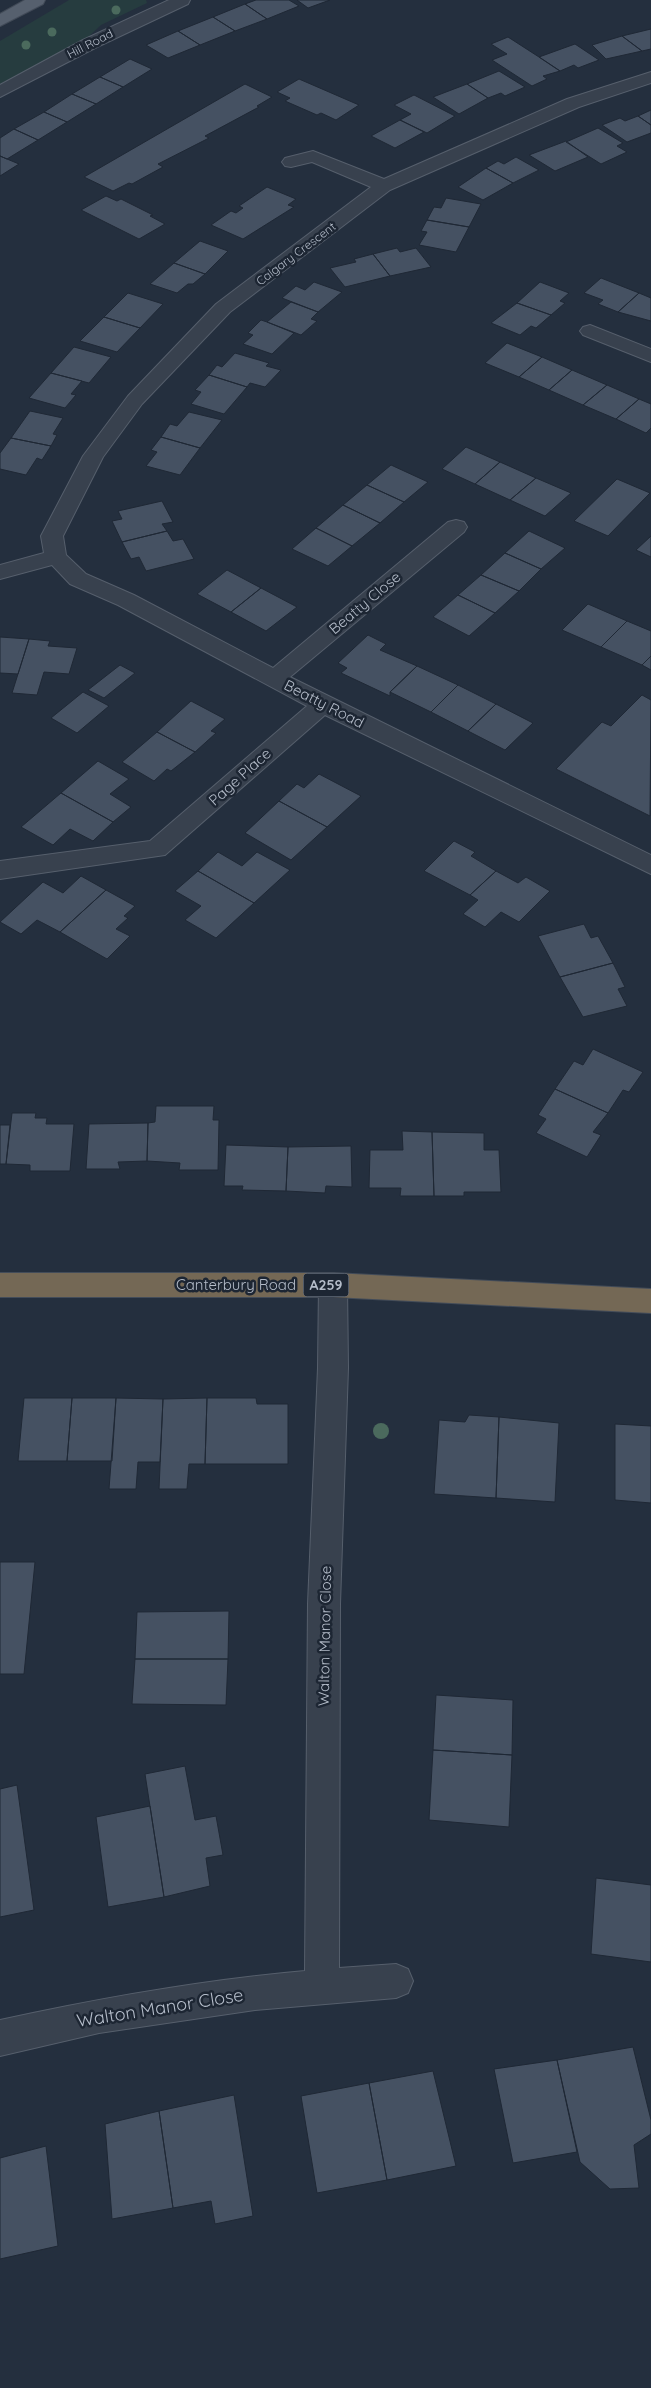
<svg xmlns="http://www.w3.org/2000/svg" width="651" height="2388" font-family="Quicksand,sans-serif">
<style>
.green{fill:#263c3f}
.building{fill:#455162;stroke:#1f2835}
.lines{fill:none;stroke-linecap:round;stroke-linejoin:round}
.minor-casing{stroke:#565f6c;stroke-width:2}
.major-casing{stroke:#414a57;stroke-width:2}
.highway-casing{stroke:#434c59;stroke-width:2}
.minor{fill:#38414e;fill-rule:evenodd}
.major{fill:#56606e;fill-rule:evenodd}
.highway{fill:#746855;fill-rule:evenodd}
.tree{fill:#4b6a5d}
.labels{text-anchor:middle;stroke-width:5;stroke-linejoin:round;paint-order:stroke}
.far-street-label{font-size:12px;fill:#b4bcc9;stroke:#1d2633}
.shield{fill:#1d2633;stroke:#878f9c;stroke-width:1}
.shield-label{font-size:14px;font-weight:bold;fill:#b4bcc9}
.street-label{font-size:15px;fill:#b4bcc9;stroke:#1d2633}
.near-street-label{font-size:18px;fill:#b4bcc9;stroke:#1d2633}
</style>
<rect width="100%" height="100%" fill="#242f3e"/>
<!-- green -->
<path class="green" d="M69,0H146L147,3L101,25L84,41L0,84V41Z"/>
<!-- building -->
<path class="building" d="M256,0H289L299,6L267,19L245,4Z
M297,0H330L308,8Z
M245,4L267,19L235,31L213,17Z
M213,17L235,31L200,45L178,31Z
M651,29V49L642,51L622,36Z
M178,31L200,45L168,58L146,45Z
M622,36L642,51L606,59L592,45Z
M508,37L539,57L560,71L543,76L547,79L532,86L492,60L507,54L491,44Z
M575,44L599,60L578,68L574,65L560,71L539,57Z
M130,59L152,69L123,87L100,77Z
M499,71L525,87L505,96L501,93L488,98L467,84Z
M100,77L123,87L96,104L72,94Z
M299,79L359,105L336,120L321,113L317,115L285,101L290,98L277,92Z
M245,84L272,97L257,106L259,107L205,136L209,138L158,164L163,167L132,184L129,183L113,191L84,177Z
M467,84L488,98L459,114L433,97Z
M72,94L96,104L67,122L44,112Z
M414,95L455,116L427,133L400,120L411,114L394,105Z
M651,110V125L638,116Z
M44,112L67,122L38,140L14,129Z
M638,116L651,125V133L627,142L602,125L620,118L625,121Z
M400,120L424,132L395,148L371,136Z
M598,128L623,143L617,146L627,152L601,164L566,142Z
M14,129L38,140L7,159L0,156V138Z
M566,141L588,157L555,171L529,155Z
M0,156L7,159L19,164L0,176Z
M516,157L539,170L513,183L486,168L498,161L504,164Z
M486,168L513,183L483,200L458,187Z
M267,187L296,199L288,205L294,207L243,239L211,225L231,211L236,213L243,208L239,206Z
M106,196L117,201L121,199L153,215L150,216L165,224L139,239L81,210Z
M446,198L481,204L469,227L427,220L434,207L441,208Z
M427,220L469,227L456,252L419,245L427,232L421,231Z
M200,241L228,251L205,274L174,263Z
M397,248L400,252L416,248L431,267L390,276L373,254Z
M373,254L390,276L345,287L330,268L356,262L354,259Z
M174,263L205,274L193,284H188L177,293L150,284Z
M601,278L639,293L618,312L598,304L603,300L584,293Z
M314,282L342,292L318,312L282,298L296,286L305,290Z
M540,282L569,293L560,301L565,303L551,315L517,303Z
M128,293L163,304L140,328L104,317Z
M639,293L651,298V321L618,312Z
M291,302L318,312L311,319L317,321L301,335L267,322Z
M517,303L551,315L536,328L531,326L520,335L491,323Z
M104,317L140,328L117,352L80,341Z
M261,320L267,322L294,333L272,354L243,344L253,335L248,333Z
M507,343L542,357L519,377L485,363Z
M74,347L111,357L89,383L51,373Z
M235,353L269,363L266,366L281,370L265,387L250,383L247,387L209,375L217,365L222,367Z
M542,357L572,370L549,390L519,377Z
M572,370L607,385L583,405L549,390Z
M51,373L82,381L71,394L76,395L65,408L29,398Z
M209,375L247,387L224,414L191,404L201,392L195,390Z
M607,385L639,399L616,419L583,405Z
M639,399L651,404V428L646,433L616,419Z
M30,411L63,418L53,434L57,435L51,446L11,438Z
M189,412L222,420L200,448L161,437L170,424L177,426Z
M161,437L200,448L180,475L146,466L157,452L151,450Z
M11,438L51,446L42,460L37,458L26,475L0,469V453Z
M466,447L500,462L475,484L442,469Z
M500,462L536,478L510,500L475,484Z
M391,465L428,482L404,502L367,485Z
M536,478L571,493L545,516L510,500Z
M617,479L650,493L608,536L574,521Z
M367,485L404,502L380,523L343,505Z
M162,501L173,522L162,524L167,531L122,542L112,521L122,519L118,511Z
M343,505L380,523L352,546L316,528Z
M316,528L352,546L328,566L292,549Z
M167,531L173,541L183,539L194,559L146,571L139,557L131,559L122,542Z
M529,531L565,548L541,569L505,553Z
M651,536V557L636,550Z
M505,553L541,569L519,591L481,575Z
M227,570L261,588L231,612L197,594Z
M481,575L519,591L495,613L458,595Z
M261,588L297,607L266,631L231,612Z
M458,595L495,613L469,636L433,617Z
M588,604L627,621L601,647L562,630Z
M627,621L651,631V656L642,665L601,647Z
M368,635L386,644L380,650L417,666L390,692V696L341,673L347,668L338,663Z
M0,637L29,639L18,674L0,673Z
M29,639L50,641L48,646L77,648L69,674L44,672L37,695L12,693Z
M651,656V670L642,665Z
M120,665L135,673L104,698L88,690Z
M417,666L458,685L431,712L390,692Z
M458,685L496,704L468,731L431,712Z
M83,692L109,706L77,733L51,718Z
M642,695L651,700L650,816L556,769L602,722L611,726Z
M191,701L225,719L211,731L216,733L195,752L157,732Z
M496,704L533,723L505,750L468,731Z
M157,732L195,752L171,771L167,769L154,781L122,762Z
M98,761L129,779L110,794L131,807L113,822L61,793Z
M319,774L361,796L327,827L279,801L297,784L304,788Z
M61,793L113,822L93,841L70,829L53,845L21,827Z
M279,801L327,827L291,860L245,833Z
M454,841L475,852L471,856L496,871L470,895L424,871Z
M218,852L242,866L257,852L290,870L254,903L198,871Z
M198,871L254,903L216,938L185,920L201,906L175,891Z
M496,871L518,883L526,877L550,891L519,922L501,912L485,927L463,914L478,900L470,895Z
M81,876L106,890L60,932L37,920L21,934L0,922L43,882L63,893Z
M106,890L135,906L124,916L128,918L116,929L130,936L107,959L60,932Z
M584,924L591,938L598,936L613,963L560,977L538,936Z
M613,963L625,987L618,989L627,1006L583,1017L560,977Z
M593,1049L643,1072L629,1092L623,1090L608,1113L555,1089L574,1061L583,1065Z
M555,1089L608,1113L593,1132L601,1135L587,1157L536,1133L546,1119L538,1115Z
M156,1106H214L213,1120H219L218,1170H179L180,1163L147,1161L148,1123L155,1122Z
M12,1113H36L35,1118H47L46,1124H74L70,1171H30V1165L6,1164Z
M148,1123L147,1161L118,1162L120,1169H86L89,1124Z
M0,1125H10L6,1164H0Z
M402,1131L432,1132L434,1196H400L401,1188H369L370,1150H403Z
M432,1132L484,1133V1150H499L501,1192H464V1196H434Z
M226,1145L288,1147L286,1191L242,1190L243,1186H224Z
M351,1146L352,1187L326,1186L325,1193L286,1191L288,1147Z
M24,1398H72L67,1461H18Z
M72,1398H116L112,1461H67Z
M116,1398L163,1399L160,1462H138L136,1489H109Z
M207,1398L205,1464H189L187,1489H159L163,1399Z
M207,1398H256L257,1404H288V1464H205Z
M469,1415L499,1417L496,1498L434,1494L439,1420L465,1422Z
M499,1417L559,1423L555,1502L496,1498Z
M615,1424L651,1426V1503L615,1500Z
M0,1562H35L24,1674H0Z
M229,1611L228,1659H135L137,1612Z
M135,1659H228L226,1705L132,1704Z
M436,1695L513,1700L512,1755L433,1750Z
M433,1750L512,1755L509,1827L429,1820Z
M185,1766L195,1820L216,1816L223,1855L206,1858L210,1886L164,1897L145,1774Z
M17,1785L34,1910L0,1917V1789Z
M150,1806L164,1897L108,1907L96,1817Z
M596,1878L651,1885V1962L591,1954Z
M633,2047L651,2120V2134L634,2145L639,2188L610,2189L580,2162L557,2060Z
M557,2060L577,2152L513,2163L494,2069Z
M433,2071L456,2166L387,2180L369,2083Z
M369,2083L387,2180L317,2193L301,2096Z
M234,2095L253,2216L215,2224L211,2201L173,2208L159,2111Z
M159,2111L173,2208L112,2219L105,2124Z
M46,2146L58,2246L0,2259V2158Z"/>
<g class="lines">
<!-- minor casing -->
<g class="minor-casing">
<path id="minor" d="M169,0H190L188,4L95,48L0,97V85L83,40Z
M651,72V83L579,107L390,190L230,312L142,404L103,457L63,536L66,555L86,574L134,595L273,668L448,522L456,520L464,522L467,527L464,532L290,677L651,855V874L325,715L165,855L0,879V861L150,841L307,706L118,605L70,584L52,565L0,579V565L44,553L41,536L83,456L128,396L216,304L371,187L312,162L291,167L285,166L282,162L285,158L313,151L384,179L567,99Z
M590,325L651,349V362L583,335L580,331L583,327Z
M333,1273L343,1277L347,1285L348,1368L340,1604L339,1968L396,1964L408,1969L413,1981L408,1993L396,1998L255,2010L99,2033L0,2056V2020C101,1998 202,1980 305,1971L308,1604L318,1368L319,1285L323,1277Z"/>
</g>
<!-- major casing -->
<g class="major-casing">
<path id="major" d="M25,0H45L43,4L0,26V14Z"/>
</g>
<!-- highway casing -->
<g class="highway-casing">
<path id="highway" d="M0,1273H333L651,1289V1313L333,1297H0Z"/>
</g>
<!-- minor -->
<use href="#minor" class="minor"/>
<!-- major -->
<use href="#major" class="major"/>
<!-- highway -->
<use href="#highway" class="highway"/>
</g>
<!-- trees -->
<g class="tree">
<circle cx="116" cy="10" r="4.5"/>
<circle cx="52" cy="32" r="4.5"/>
<circle cx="26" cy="45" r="4.5"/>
<circle cx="381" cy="1431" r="8"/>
</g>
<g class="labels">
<!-- far-street labels -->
<g class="far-street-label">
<text transform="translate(90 44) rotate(-27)" y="4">Hill Road</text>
<text transform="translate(296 254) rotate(-37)" y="4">Calgary Crescent</text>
</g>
<!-- shield labels -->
<rect class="shield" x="303.5" y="1273.5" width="45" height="23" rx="4"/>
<g class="shield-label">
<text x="326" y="1290">A259</text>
</g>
<!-- street labels -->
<g class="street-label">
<text transform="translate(365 603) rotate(-40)" y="5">Beatty Close</text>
<text transform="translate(324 704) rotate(27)" y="5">Beatty Road</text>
<text transform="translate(240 777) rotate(-42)" y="5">Page Place</text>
<text x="236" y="1290">Canterbury Road</text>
<text transform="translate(325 1636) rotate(-89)" y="5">Walton Manor Close</text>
</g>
<!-- near-street labels -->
<g class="near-street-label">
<text transform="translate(160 2008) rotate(-9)" y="6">Walton Manor Close</text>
</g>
</g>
</svg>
